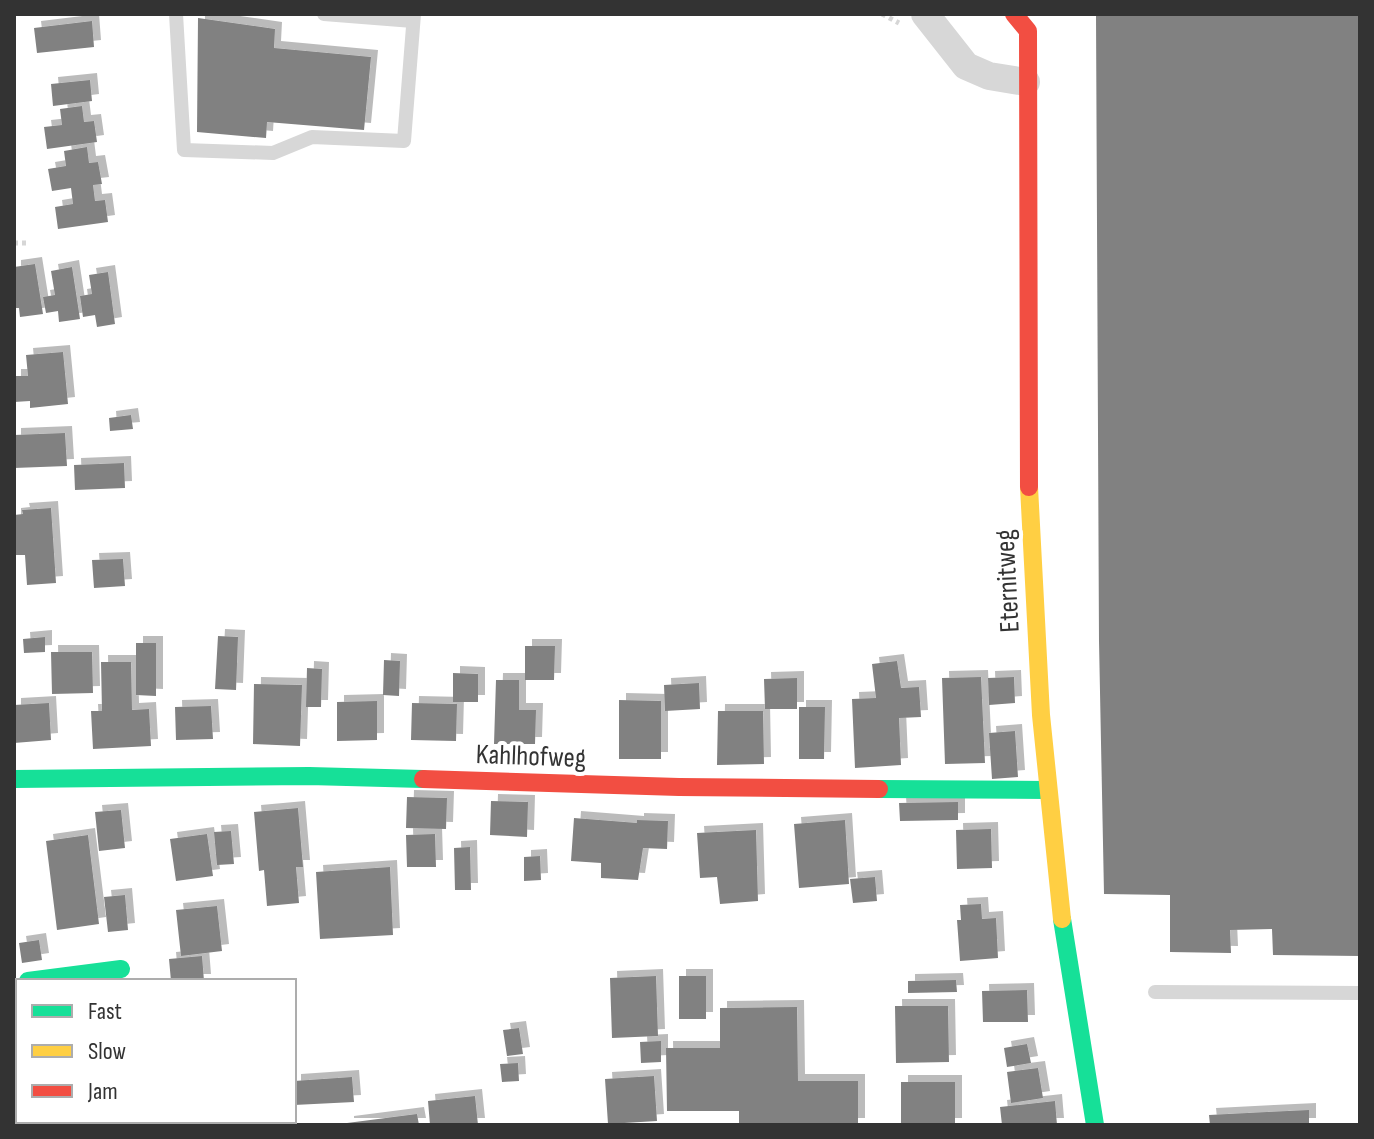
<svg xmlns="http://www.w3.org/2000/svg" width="1374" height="1139" font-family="'Sofia Sans Condensed',sans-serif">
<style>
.building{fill:#818181;filter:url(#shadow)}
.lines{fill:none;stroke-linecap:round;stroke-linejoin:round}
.path{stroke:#d6d6d6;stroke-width:5;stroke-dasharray:4 4;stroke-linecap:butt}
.lane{stroke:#d7d7d7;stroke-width:14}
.street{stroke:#d7d7d7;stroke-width:28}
.fast{stroke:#16e098;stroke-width:18}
.slow{stroke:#ffcf43;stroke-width:18}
.jam{stroke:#f24e42;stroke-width:18}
.labels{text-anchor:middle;stroke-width:8;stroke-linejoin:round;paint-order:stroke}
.street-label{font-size:28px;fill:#333;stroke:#fff}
</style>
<defs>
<filter id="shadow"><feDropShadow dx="7" dy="-7" stdDeviation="0" flood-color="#0004"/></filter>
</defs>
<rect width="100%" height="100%" fill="#fff"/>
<!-- building -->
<path class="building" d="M1096,14H1360V956L1273,955L1272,929L1230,930L1231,953L1170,952V895L1104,894L1099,641Z
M198,18L275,29L274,48L371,57L364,130L267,122L266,138L197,132Z
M92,21L94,47L37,53L34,28Z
M90,80L92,101L53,106L51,84Z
M82,106L84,122L94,121L97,142L47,149L44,127L62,125L60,109Z
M87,147L89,163L98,162L102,184L93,185L95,201L105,200L108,222L58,229L55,207L73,204L71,188L52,191L48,169L66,166L64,151Z
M35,264L43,314L20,317L19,308H14V267Z
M72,267L80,319L59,322L58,311L46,313L43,297L55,295L51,271Z
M108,272L115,324L97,327L95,315L83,317L80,296L92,294L89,275Z
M63,352L68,404L30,408V401L14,402V376H28L26,355Z
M131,415L133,429L110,431L109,418Z
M65,433L67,466L14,468V435Z
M124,463L125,488L75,490L74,465Z
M51,508L56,583L27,585L25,555H14V515L23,514L22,510Z
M123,559L125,586L94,588L92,560Z
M218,636L238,637L236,690L215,689Z
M45,637V652L24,653L23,639Z
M136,643H156V696L136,695Z
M525,646H555L554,680H525Z
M51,652H92L93,693L52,694Z
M384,660L400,661L399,696L383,695Z
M897,661L901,688L919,687L921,717L899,718L901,765L855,768L852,699L876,698L872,664Z
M101,662H131L132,710L149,709L151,746L93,749L91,711H102Z
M307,668L322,669L321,707H306Z
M453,673L478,674V702H453Z
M981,677L985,763L945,764L942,678Z
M1014,677L1015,703L989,705L988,678Z
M797,678V709H765L764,679Z
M496,680H519V710H536L535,744H494Z
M699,683L700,709L665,711L664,685Z
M254,684L302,685L300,746L253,744Z
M619,700L661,701V759H619Z
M377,701V740L337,741V702Z
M49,703L51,740L14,743V705Z
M412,703L457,704L456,741L411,740Z
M211,706L213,739L176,740L175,707Z
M799,707H825L824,759H799Z
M718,711H763L764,764L717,765Z
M1015,731L1018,777L992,779L989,733Z
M407,797L447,798L446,829L406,828Z
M491,801L528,802L527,837L490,835Z
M958,802V820L900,821L899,803Z
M298,808L303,867H296L299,903L267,906L264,870L259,871L254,812Z
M121,810L125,848L99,851L95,812Z
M574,818L637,823V820L668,821L667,849L643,848L638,880L601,878V863L571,861Z
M845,820L849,884L799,888L794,824Z
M991,829L992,868L957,869L956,830Z
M756,830L758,901L720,904L717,877L700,878L697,833Z
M231,831L234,864L217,865L214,832Z
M207,834L213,876L176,881L170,839Z
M435,834L436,867H407L406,835Z
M88,835L99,924L57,930L46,841Z
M470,847L471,890H455L454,848Z
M540,856L541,880L524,881V857Z
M390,867L393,935L320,939L316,872Z
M875,877L877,901L853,903L850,879Z
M125,895L128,930L108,932L104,897Z
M981,904L982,919L996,918L998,958L960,961L957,920H961L960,905Z
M217,906L222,951L181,956L176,910Z
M39,940L42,960L22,963L19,943Z
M202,956L204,981H171L169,959Z
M656,976L658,1036L612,1038L610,978Z
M679,976H706V1019H679Z
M956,980L957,992L908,993V981Z
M1027,990L1028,1022H983L982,991Z
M895,1006H948L949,1062L896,1063Z
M797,1007L798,1081H858V1125H739V1111H667L666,1048H720V1008Z
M519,1028L523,1054L507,1056L503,1030Z
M661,1041V1062L641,1063L640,1042Z
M1027,1044L1031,1063L1007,1067L1004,1048Z
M518,1063L519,1081L502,1082L500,1064Z
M1038,1068L1043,1098L1011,1103L1007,1072Z
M654,1076L657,1121L608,1124L605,1079Z
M352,1077L354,1102L294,1105V1081Z
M901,1082H955V1125H901Z
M475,1096L478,1125H430L428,1101Z
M1055,1101L1057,1125H1002L1000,1107Z
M1309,1110V1125H1210L1209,1115Z
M417,1114L419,1125H347V1123Z
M77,1121H99V1125H78Z
M171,1121H248V1125H171Z"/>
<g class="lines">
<!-- path -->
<path class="path" d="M882,14L899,23
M14,243H27"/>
<!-- lane -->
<path class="lane" d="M176,14L184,150L273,153L312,137L404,141L414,14
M324,14L413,21
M1155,992L1360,993"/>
<!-- street -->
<path class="street" d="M925,14L966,66L989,76L1026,82"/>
<!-- fast -->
<path class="fast" d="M14,779L309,776L423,779
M879,789L1047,790
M1062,919L1095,1125
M28,981L121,969"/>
<!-- slow -->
<path class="slow" d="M1029,487L1041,715L1062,919"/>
<!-- jam -->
<path class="jam" d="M1014,14L1028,31L1029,487
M423,779L679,787L879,789"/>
</g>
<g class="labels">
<!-- street labels -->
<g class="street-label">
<text transform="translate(1006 581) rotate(-93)" y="10">Eternitweg</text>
<text transform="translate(531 755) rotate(2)" y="10">Kahlhofweg</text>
</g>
</g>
<!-- border -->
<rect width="1374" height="1139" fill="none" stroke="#333333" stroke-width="32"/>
<!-- legend -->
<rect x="16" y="979" width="280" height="144" fill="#ffffff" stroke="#adadad" stroke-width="2"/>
<rect x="32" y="1005" width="40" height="12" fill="#16e098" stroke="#adadad" stroke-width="2"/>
<text x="88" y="1019" font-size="24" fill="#333333">Fast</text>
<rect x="32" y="1045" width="40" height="12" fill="#ffcf43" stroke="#adadad" stroke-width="2"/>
<text x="88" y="1059" font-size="24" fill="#333333">Slow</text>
<rect x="32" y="1085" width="40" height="12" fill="#f24e42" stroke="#adadad" stroke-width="2"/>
<text x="88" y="1099" font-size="24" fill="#333333">Jam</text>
</svg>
